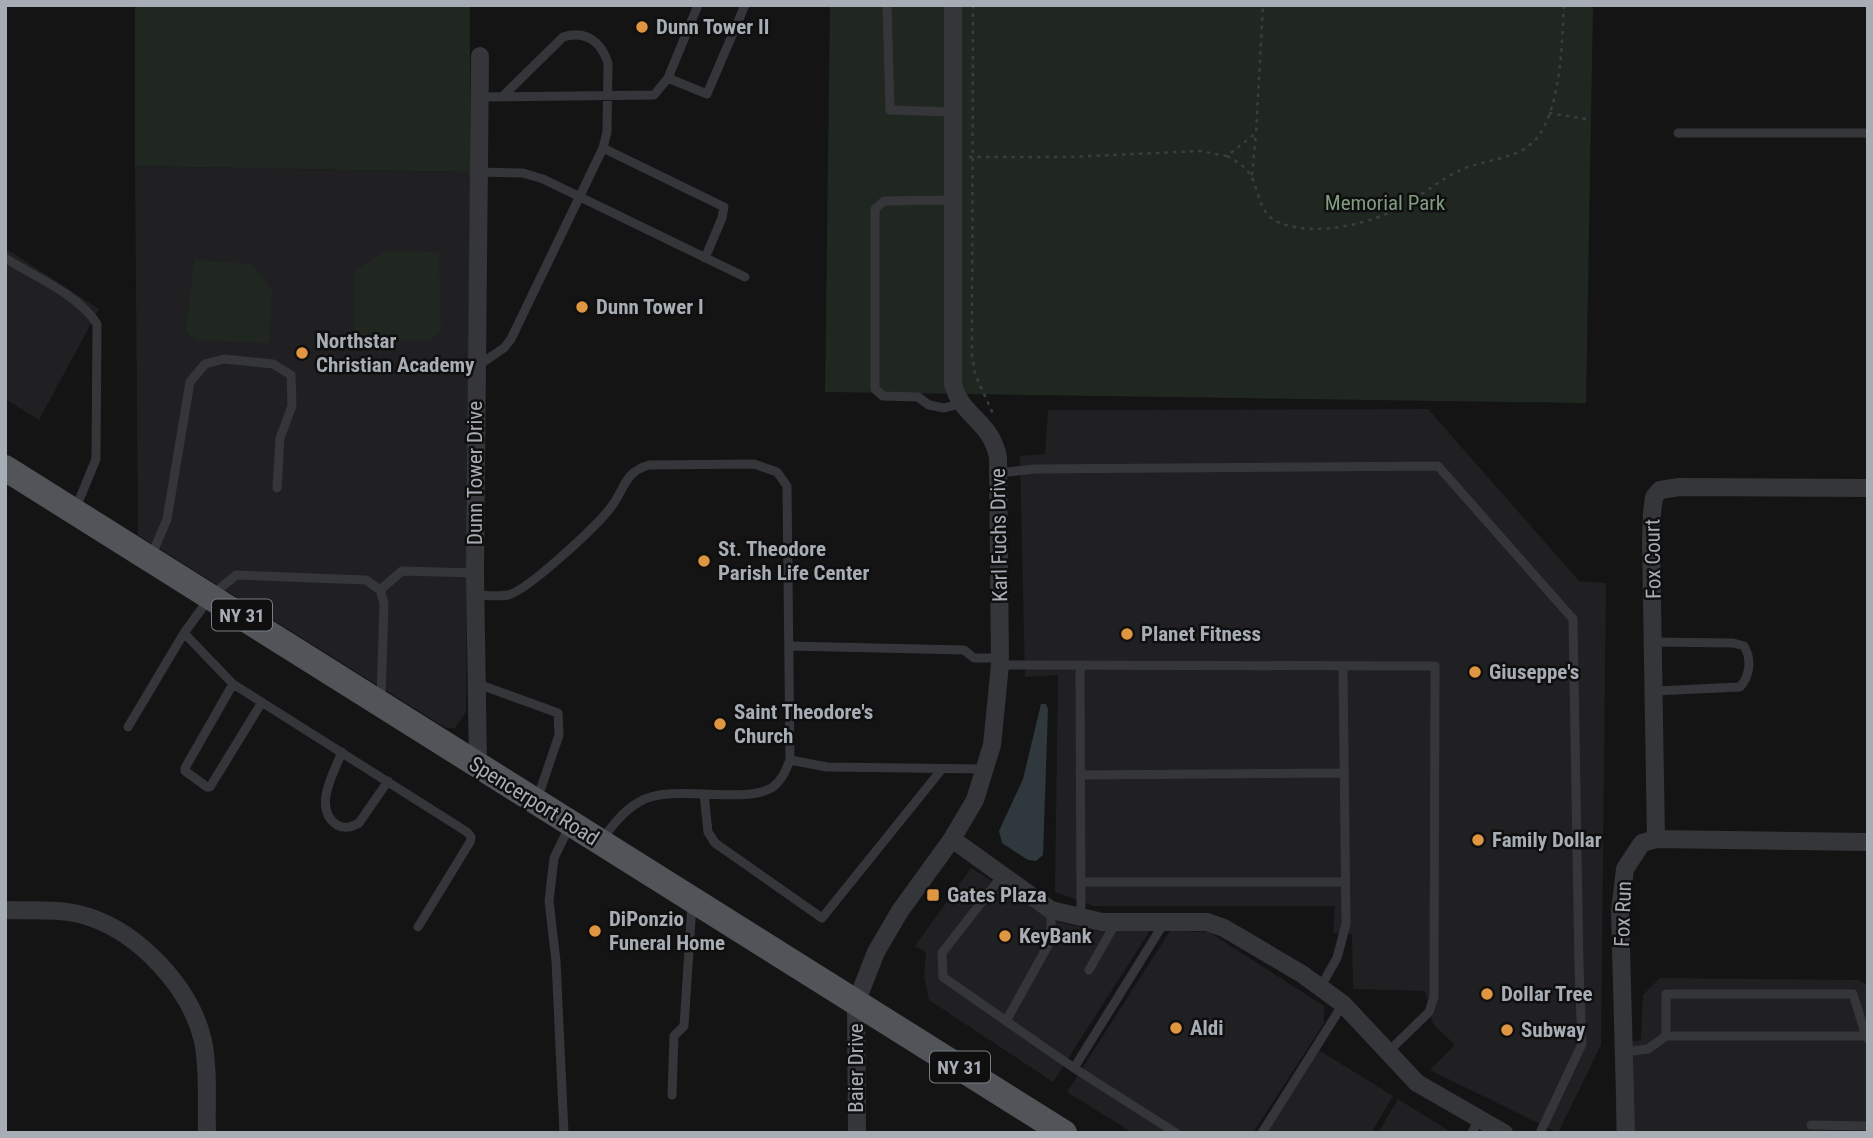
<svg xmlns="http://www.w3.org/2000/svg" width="1873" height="1138" font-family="'Roboto Condensed',sans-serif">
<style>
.built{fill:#202022}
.green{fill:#202720}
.water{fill:#2e383d}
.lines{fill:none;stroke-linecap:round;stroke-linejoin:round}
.path{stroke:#3b3d41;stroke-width:2.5;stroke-dasharray:3.5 5;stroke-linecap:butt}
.service{stroke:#35363a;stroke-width:9}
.minor{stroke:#35363a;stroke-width:18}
.primary{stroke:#515458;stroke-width:26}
.poi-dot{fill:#e09541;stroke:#0f0f10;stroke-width:2.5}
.labels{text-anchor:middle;stroke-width:5;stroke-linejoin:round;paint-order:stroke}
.shield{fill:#0f0f10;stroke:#797e83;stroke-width:2}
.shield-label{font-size:19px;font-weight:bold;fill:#a7adb4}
.poi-label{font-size:21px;font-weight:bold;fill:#a7adb4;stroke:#0f0f10;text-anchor:start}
.park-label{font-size:21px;fill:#819d7f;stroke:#0f0f10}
.street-label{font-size:21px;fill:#a7adb4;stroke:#0f0f10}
</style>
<rect width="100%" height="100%" fill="#141415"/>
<!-- built -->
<path class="built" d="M135,166L470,172L466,712L455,728H446L138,535Z
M5,248L99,309L39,420L5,399Z
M1428,409L1579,581L1606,583L1601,1045L1558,1133L1430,1070L1455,1045L1433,1024L1425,991L1353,989L1352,934L1333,933L1335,906H1094L1055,892L1058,675L1025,677L1020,456L1045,454L1048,410Z
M971,868L1058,922L1099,931L1151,929L1053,1082L929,1000L924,975L926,952L915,946Z
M1170,931L1209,932L1324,1006V1023L1253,1133H1133L1067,1092Z
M1660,978L1858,980L1868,985V1133H1616V1044L1641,1040L1643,995Z
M1312,1046L1393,1096L1371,1133H1256Z
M1398,1099L1451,1132L1454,1133H1378Z"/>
<!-- green -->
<path class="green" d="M135,5H470V172L135,166Z
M830,5H1593L1586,403L825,392Z
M386,251L439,252L441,332L428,341L354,337V272Z
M194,260L252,264L272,290L269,343L196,340L186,331Z"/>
<!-- water -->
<path class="water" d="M1041,704H1046L1048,709L1043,855L1036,861L1028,860L1002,843L999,831L1023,779Z"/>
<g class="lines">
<!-- path -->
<path class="path" d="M973,5L972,354L975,374L993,414
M1549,113L1591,120
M1227,156C1236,161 1245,166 1251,176C1260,193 1259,215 1280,223C1318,237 1371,224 1404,205C1424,194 1442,178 1463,169C1486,159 1518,160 1536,139C1561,109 1562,43 1564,5
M969,157H1071L1200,151L1227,156L1256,133L1263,5
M1252,175L1256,133"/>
<!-- service -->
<path class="service" d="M887,5L890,110L954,112
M668,78L707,94L745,5
M479,97L654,95L668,78L698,5
M1678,133H1868
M603,148L724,207L722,218L705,258
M478,172L523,173L543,179L745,277
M954,200L884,201L875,209V389L883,396L918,397L929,405L944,408L960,404
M5,258C35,277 78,294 97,324L96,459L75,510
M476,367L504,348L511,339L603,148L607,132L608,63C601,41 585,30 563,37L502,97
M999,473L1035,469L1438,466L1573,619L1579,967L1582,1044L1540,1133
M151,557L167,519L190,382L205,364L224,359L273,364L291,375L292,406L280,438L277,488
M380,590L402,571L475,573
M475,595C485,595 498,597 508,595C527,591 598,525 611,507C625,489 624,472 649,465L754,464L777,472L787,486L790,760C786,770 782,780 773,787C744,806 672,782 639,802C623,811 612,826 601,841
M1654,642L1733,643L1744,646C1752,659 1750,676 1740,687L1655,691
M789,646L964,650L974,658H1000
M1000,665L1435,666L1434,997L1429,1012L1390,1050
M1080,665L1081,917
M233,684L185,768V771L207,787H210L262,702
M478,684L558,713L559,735L537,800
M381,698L384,603L380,590L366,580L236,575L211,596L184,633L233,684L467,832L471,837L470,842L418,927
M128,727L184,633
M342,752C334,772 312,809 337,825C344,829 352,827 359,823L388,781
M790,760L827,767L985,769
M1080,775L1344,773
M704,794L708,832L715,843L822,918L942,769
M1001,877L942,953L943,977L1006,1021L1051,940V910
M1081,882H1345
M1164,923L1074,1068L1176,1133
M1089,970L1116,922
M1321,986L1337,958L1346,924L1343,667
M1006,1021L1074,1068
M1666,1036V994H1853L1866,1036
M1624,1052L1648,1049L1666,1036H1866L1868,1039
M672,1095L674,1036L684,1026L692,905
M1811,1125L1868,1126
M564,1133L556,961L549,901L554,858L570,825
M1262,1133L1343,1004
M1472,1133L1478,1120"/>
<!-- minor -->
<path class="minor" d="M478,765L475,573L480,56
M952,839L1051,910L1102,922H1207L1224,928L1302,974L1343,1004L1417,1083L1504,1133
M1656,839L1651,541L1652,513L1654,497L1660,490L1679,487L1868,488
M5,910C32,911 60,908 86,916C139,932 191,988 203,1041C209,1070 206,1103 207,1133
M857,1133L856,1003L876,952L900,911L952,839L975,800L992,745L1000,665L998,457C990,419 962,418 953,384V5
M1626,1133L1620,911L1625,869L1642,843L1656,839L1868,842"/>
<!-- primary -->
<path class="primary" d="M5,468L1064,1133"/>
</g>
<!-- markers -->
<g class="poi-dot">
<circle cx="642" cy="27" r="7"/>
<circle cx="582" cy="307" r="7"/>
<circle cx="302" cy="353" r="7"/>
<circle cx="704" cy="561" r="7"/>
<circle cx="1127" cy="634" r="7"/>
<circle cx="1475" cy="672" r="7"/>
<circle cx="720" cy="724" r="7"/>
<circle cx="1478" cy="840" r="7"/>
<rect x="926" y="888" width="14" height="14" rx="3.5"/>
<circle cx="595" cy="931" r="7"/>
<circle cx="1005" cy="936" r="7"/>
<circle cx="1487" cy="994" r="7"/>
<circle cx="1176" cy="1028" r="7"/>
<circle cx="1507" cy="1030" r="7"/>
</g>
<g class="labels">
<!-- shield labels -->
<g class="shield">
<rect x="212" y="599.5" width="60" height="31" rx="5"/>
<rect x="930" y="1051.5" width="60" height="31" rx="5"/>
</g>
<g class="shield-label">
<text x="242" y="622">NY 31</text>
<text x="960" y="1074">NY 31</text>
</g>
<!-- poi labels -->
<g class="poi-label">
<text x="656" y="34">Dunn Tower II</text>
<text x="596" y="314">Dunn Tower I</text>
<text x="316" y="348">Northstar<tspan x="316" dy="24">Christian Academy</tspan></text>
<text x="718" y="556">St. Theodore<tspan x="718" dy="24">Parish Life Center</tspan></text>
<text x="1141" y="641">Planet Fitness</text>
<text x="1489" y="679">Giuseppe's</text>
<text x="734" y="719">Saint Theodore's<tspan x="734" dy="24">Church</tspan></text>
<text x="1492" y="847">Family Dollar</text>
<text x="947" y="902">Gates Plaza</text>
<text x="609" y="926">DiPonzio<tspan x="609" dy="24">Funeral Home</tspan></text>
<text x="1019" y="943">KeyBank</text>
<text x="1501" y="1001">Dollar Tree</text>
<text x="1190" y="1035">Aldi</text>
<text x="1521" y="1037">Subway</text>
</g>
<!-- park labels -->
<g class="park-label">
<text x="1385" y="210">Memorial Park</text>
</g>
<!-- street labels -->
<g class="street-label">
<text transform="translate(475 473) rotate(-90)" y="7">Dunn Tower Drive</text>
<text transform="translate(999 535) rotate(-91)" y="7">Karl Fuchs Drive</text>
<text transform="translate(1653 559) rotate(-91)" y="7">Fox Court</text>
<text transform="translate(534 801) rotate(32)" y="7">Spencerport Road</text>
<text transform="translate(1623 914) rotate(-88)" y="7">Fox Run</text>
<text transform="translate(856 1068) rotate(-90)" y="7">Baier Drive</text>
</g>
</g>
<!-- border -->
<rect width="1873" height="1138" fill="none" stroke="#a7adb4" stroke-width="14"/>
</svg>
